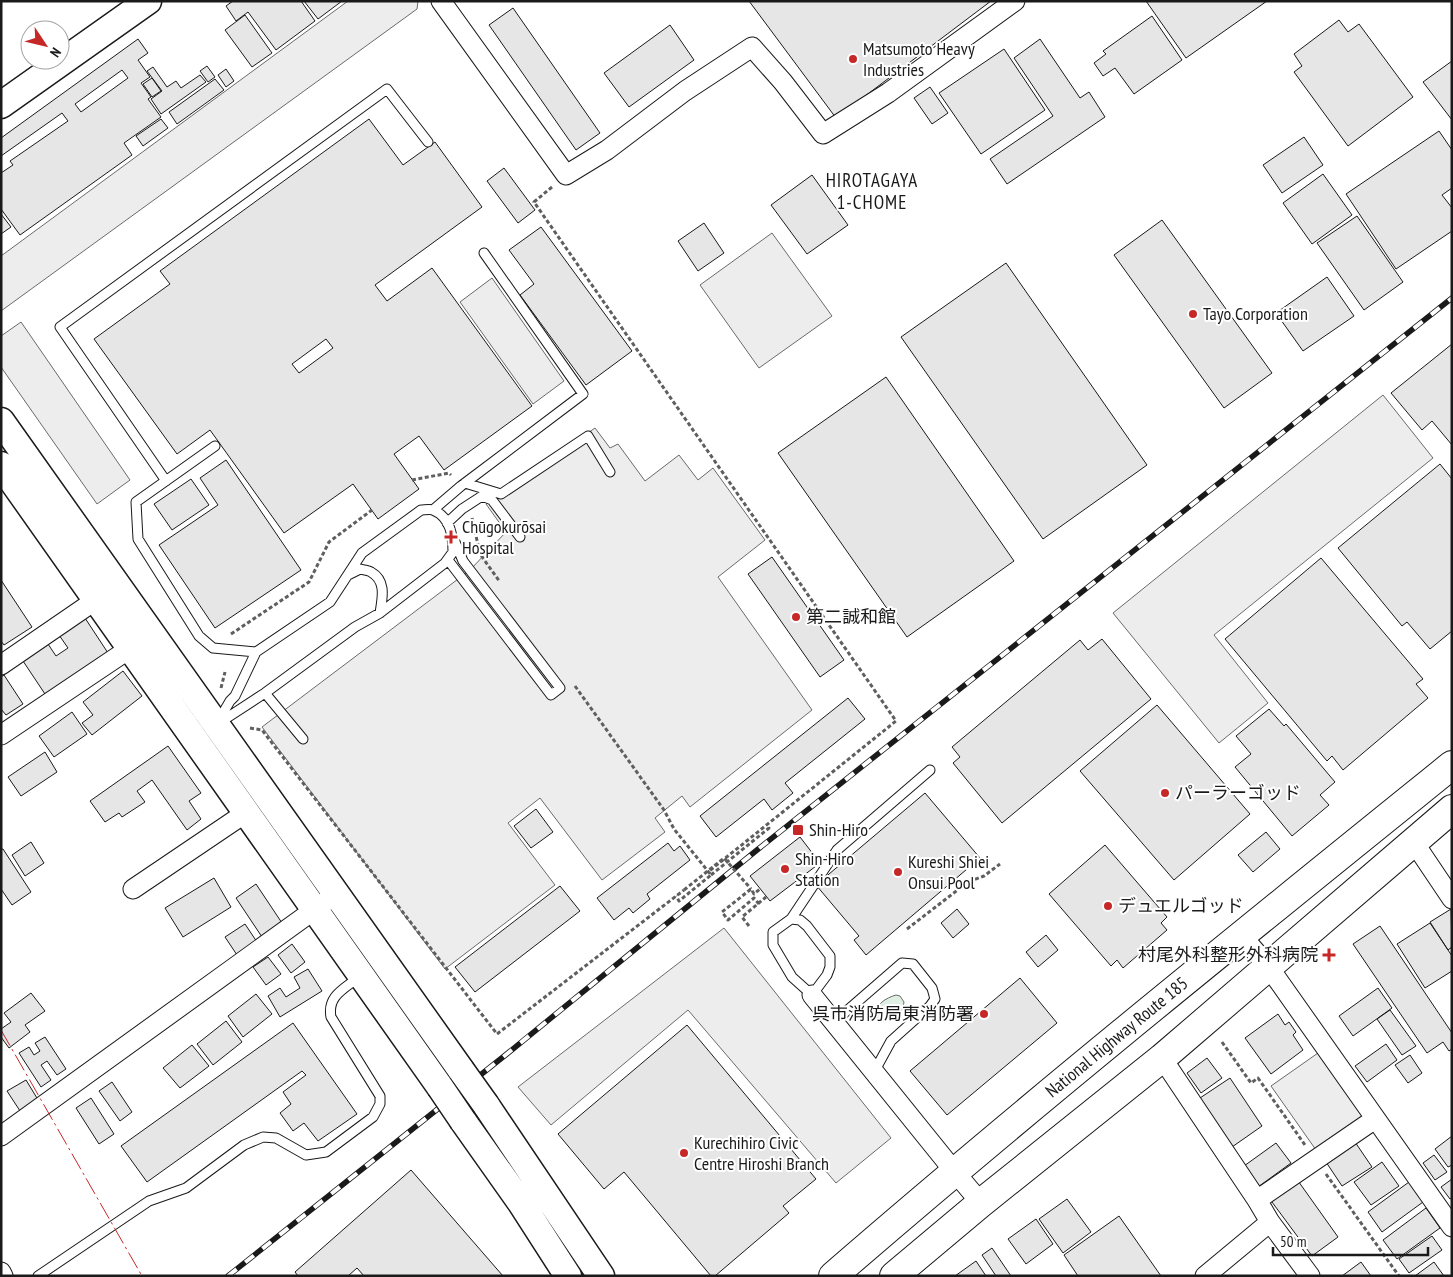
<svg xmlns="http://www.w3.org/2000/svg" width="1453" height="1277" font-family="'PT Sans Narrow','Noto Sans JP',sans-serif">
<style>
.green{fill:#e0efe3;stroke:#6a6a6a}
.parking{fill:#ededed;stroke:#6a6a6a}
.building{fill:#e6e6e6;stroke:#1a1a1a;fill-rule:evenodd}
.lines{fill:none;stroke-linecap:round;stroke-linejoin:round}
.lane-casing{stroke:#1a1a1a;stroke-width:11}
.street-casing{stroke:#1a1a1a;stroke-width:21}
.secondary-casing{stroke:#1a1a1a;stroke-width:29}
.highway-casing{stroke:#1a1a1a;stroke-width:30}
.path{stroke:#5f5f5f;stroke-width:3;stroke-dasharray:4 2.5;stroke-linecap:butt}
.lane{stroke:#fff;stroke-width:9}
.street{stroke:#fff;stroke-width:19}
.secondary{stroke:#fff;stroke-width:26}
.highway{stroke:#fff;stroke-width:28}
.rail-casing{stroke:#1a1a1a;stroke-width:5.5}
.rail{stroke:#fff;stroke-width:4;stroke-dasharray:11;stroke-linecap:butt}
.secondary-bridge-casing{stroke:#1a1a1a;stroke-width:29;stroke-linecap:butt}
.path-bridge{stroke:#5f5f5f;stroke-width:3;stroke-dasharray:4 2.5;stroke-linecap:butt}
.secondary-bridge{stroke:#fff;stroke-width:26}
.power{stroke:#c62828;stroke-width:1;stroke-dasharray:18 4 2.5 4;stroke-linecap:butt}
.poi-dot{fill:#c62828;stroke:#fff;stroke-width:2}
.labels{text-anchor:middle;stroke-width:4;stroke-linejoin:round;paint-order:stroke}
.poi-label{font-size:18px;fill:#1a1a1a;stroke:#fff;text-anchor:start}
.street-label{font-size:18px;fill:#1a1a1a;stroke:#fff}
.neighbourhood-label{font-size:19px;letter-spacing:1px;fill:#1a1a1a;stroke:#fff}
</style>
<rect width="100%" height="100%" fill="#fff"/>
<!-- green -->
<path class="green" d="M896,995L900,996L904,1002C903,1014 893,1021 881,1021L876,1016C875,1004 886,998 896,995Z"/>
<!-- parking -->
<path class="parking" d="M348,1H418L417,9L1,311V256Z
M772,233L832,316L759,368L700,285Z
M492,278L564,381L533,404L460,302Z
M21,322L130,480L97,504L1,367V336Z
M1383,395L1433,458L1214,635L1268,703L1219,743L1113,613Z
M595,428L610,448L618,444L645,481L679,455L698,480L713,468L765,540L718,577L812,710L690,807L682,796L655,818L665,832L602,880L540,798L508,823L555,885L445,969L262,727L470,570L506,532L486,504Z
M724,928L891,1138L836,1183L688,1010L551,1125L518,1087Z
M1318,1053L1363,1117L1316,1150L1271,1086Z"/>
<!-- building -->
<path class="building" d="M233,1H301L315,21L276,50L248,12L236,21L226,6Z
M304,1H342L318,19Z
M749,1H991L836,118Z
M1146,1H1267L1186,58Z
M513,8L600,133L576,150L489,25Z
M245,15L272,53L252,67L225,30Z
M1152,16L1182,60L1134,94L1115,68L1103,76L1094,63L1106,54L1103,51Z
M1339,20L1348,32L1359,24L1413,97L1348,146L1294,72L1302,66L1294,54Z
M670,25L694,60L629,107L604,73Z
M138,39L148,53L138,60L150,77L141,83L151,97L148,99L161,117L124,143L132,155L20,235L1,209V173L13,165L10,161L68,121L62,113L1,156V138ZM122,70L128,78L81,112L75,104Z
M1040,39L1080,98L1089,92L1105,117L1007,184L990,159L1053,116L1014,58Z
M1004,49L1045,110L981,154L939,93Z
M1452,61V120L1423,82Z
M207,66L215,77L208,82L200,71Z
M153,67L167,87L176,81L181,88L200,75L206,82L161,114L151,99L162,91L147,71Z
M226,69L234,81L226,87L218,75Z
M152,78L161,91L152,97L143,84Z
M215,79L224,90L177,124L169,112Z
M930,87L948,113L932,124L914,98Z
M161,119L168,128L143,146L136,136Z
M369,119L403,165L435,142L482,207L375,285L387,301L432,268L532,406L444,470L419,436L394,454L419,489L378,519L353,484L284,533L210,430L177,454L94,339L170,284L160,271ZM326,339L333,348L299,373L292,364Z
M1439,131L1452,150V188L1442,195L1452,208V231L1396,269L1346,194Z
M1304,137L1323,165L1282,193L1263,165Z
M504,168L535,210L518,223L487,181Z
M1323,174L1352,215L1312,244L1283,203Z
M812,175L848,225L807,254L771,205Z
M1,214L11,227L1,234Z
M1357,216L1403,282L1364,310L1317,243Z
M1162,220L1272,373L1224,408L1114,255Z
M704,223L724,253L698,271L678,241Z
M541,227L632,351L586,385L520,295L534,284L509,250Z
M1006,263L1147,465L1043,539L901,337Z
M1327,277L1354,316L1303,351L1276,313Z
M1452,344V445L1432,421L1422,430L1391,393Z
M886,377L1014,561L907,637L778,453Z
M226,460L301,570L215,628L159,545L218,505L200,478Z
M1440,464L1452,479V631L1430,649L1407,622L1402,626L1338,548Z
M191,479L209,505L172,530L154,504Z
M772,557L844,660L820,677L748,574Z
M1321,558L1423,679L1416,684L1428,698L1343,770L1332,756L1327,761L1225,639Z
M1,580L32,627L4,645L1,641Z
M85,618L108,653L45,694L23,661L48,644L56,656L68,648L59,635Z
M1102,639L1151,699L1002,823L953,763L960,757L952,747L1080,640L1088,650Z
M123,671L142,696L92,735L82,723L93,715L83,702Z
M4,675L23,704L6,715L1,709V677Z
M848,698L865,719L785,783L793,793L772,810L764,799L716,837L700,816Z
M1157,705L1250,814L1174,880L1080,771Z
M1269,709L1284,726L1286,724L1335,782L1320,795L1329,805L1292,836L1235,767L1251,754L1236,736Z
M72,712L87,734L54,757L39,736Z
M168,746L201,793L189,801L201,819L187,830L152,780L137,791L145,802L122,817L119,813L105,822L90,801Z
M45,752L57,772L21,796L8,777Z
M925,793L980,858L866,955L854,940L859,936L816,885Z
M536,809L553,832L531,848L514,826Z
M1266,832L1280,849L1253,872L1238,855Z
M800,837L820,863L770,901L750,876Z
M31,842L44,863L25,876L12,855Z
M668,843L674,851L680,846L690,860L647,894L650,899L633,913L629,908L614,920L597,898Z
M1105,845L1167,917L1161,923L1167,930L1123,968L1117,960L1111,966L1049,894Z
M1,849H3L31,892L12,905L1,889Z
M214,878L231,907L183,937L165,908Z
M256,884L284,926L264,940L236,898Z
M560,886L580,911L475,992L455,967Z
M957,909L969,924L953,938L941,923Z
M1451,909L1452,947L1448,950L1430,922Z
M1430,923L1452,956V971L1425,988L1397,944Z
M245,924L257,942L237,955L225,937Z
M1380,926L1452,1033V1049L1449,1051L1443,1042L1427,1053L1353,944Z
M1046,935L1058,950L1038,967L1026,952Z
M292,944L305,962L291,973L278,955Z
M268,957L281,974L266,985L253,967Z
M308,969L322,991L280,1017L268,996L280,988L286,997L300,988L294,977Z
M1020,978L1057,1023L947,1115L910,1071Z
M1378,988L1392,1008L1353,1036L1339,1016Z
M31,993L45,1011L25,1025L30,1032L9,1048L1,1037V1029L11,1022L4,1013Z
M256,994L272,1014L243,1037L228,1016Z
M1390,1010L1416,1046L1402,1055L1377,1019Z
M1278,1014L1285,1025L1289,1022L1296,1032L1293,1035L1303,1050L1271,1074L1245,1038Z
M226,1021L242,1042L213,1065L197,1044Z
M293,1023L357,1114L318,1141L304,1123L293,1131L280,1113L291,1104L283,1092L306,1075L302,1071L147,1182L121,1146Z
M687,1025L816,1179L783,1206L789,1213L715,1276H711L624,1172L604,1189L558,1134Z
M45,1037L66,1069L57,1075L47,1061L41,1065L51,1080L41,1087L19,1053L29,1047L34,1055L40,1051L35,1043Z
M1386,1044L1397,1060L1367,1082L1355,1066Z
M192,1045L209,1066L180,1088L163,1068Z
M1410,1055L1422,1073L1408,1083L1395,1065Z
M1207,1058L1222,1078L1201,1093L1187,1073Z
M1230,1078L1262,1126L1232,1147L1200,1098Z
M26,1080L40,1103L22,1114L7,1091Z
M112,1082L132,1112L120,1121L99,1091Z
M91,1098L114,1134L99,1144L76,1108Z
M1452,1136V1165L1448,1167L1435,1149Z
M1355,1142L1372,1167L1342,1186L1326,1162Z
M1276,1143L1291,1163L1258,1187L1244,1166Z
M1434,1155L1447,1172L1435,1180L1423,1163Z
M1382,1162L1399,1186L1371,1205L1354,1182Z
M411,1170L503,1276H364L357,1268L348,1276H298L295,1272Z
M1296,1178L1338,1237L1312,1256L1269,1198Z
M1452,1179V1198L1450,1199L1441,1187Z
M1409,1182L1423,1202L1382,1232L1368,1212Z
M1067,1199L1091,1232L1063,1253L1039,1219Z
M1426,1208L1440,1228L1397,1259L1383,1240Z
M1119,1216L1161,1276H1078L1064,1255Z
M1036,1219L1053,1244L1026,1264L1008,1239Z
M1432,1236L1442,1250L1409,1273L1399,1259Z
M992,1248L1011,1276H996L982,1255Z
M976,1261L986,1276H955Z
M1361,1262L1371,1276H1342Z
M1434,1262L1444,1276H1415Z"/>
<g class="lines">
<!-- lane casing -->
<g class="lane-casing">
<path id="lane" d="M215,446L136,502L138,539L199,636L213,648L256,652
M166,481L60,327L387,89L428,142
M465,483L501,494L588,436L610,472
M421,510C424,510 430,509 433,510C451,517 453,537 453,552L445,563L380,613L355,627L265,693L216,725L230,701L235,696L256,652L330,602L362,553Z
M433,510L461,486L583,394L484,253
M447,523L462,509L482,496L492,500L520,537
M448,560L551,695L560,688L463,561L455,542
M348,575L360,569C363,570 368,570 371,572C387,581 382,599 380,613
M265,693L303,739
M791,919L837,850L930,770
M791,919L800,920L807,926L830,956V967L827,975L812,995L792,977L773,945V932Z
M834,1022L902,963L913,964L932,988L935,999L930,1006L891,1041L874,1072
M38,1276L149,1201L186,1188L244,1145L263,1137L276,1138L306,1155L326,1152L373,1117L380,1104V1096L331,1017C327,996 344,989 359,977"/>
</g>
<!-- street casing -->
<g class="street-casing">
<path id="street" d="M441,1L566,175L607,150L685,91L752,47L783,82L823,134L888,93L1015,1
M1,665L106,593
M1,735L141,641
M1413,841L1452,899
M133,889L247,812
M1241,935L1268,966L1452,1227
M812,995L954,1171L981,1203
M1162,1058L1257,1200L1270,1222L1310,1276
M1,1136L325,902
M1257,1200L1375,1119
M1,1272L3,1276
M1205,1276L1270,1222"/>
</g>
<!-- secondary casing -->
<g class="secondary-casing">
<path id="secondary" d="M1,105L148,1
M1,421L461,1070
M1,465L440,1087
M486,1105L601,1276
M463,1121L521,1203L568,1276"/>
</g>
<!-- highway casing -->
<g class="highway-casing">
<g id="highway">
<path id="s1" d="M833,1276C1035,1101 1244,933 1452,765"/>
<path d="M894,1276L981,1203L1162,1058L1452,809"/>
</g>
</g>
<!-- path -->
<path class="path" d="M552,187L534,202L896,721L708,872
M412,480L449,473L451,475
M472,518L480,554L500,582
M231,634L309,582L329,542L372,510
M575,686L664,810L674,829L711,875L679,901L676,896
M221,688L225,672
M250,728L262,730L497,1034L684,890
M711,875L769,828L767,825
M759,904L754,898L728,920L722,912L751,889L754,894L760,889
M749,926L742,917L766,897
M907,929L968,882L984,876L1000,864
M1222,1042L1251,1083L1258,1078L1305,1145
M1326,1174L1399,1276"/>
<!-- lane -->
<use href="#lane" class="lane"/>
<!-- street -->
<use href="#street" class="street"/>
<!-- secondary -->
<use href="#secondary" class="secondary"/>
<!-- highway -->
<use href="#highway" class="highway"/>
<!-- rail casing -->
<g class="rail-casing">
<path id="rail" d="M228,1276L508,1053L757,850L1452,298"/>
</g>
<!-- rail -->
<use href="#rail" class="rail"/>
<!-- secondary-bridge casing -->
<g class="secondary-bridge-casing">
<path id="secondary-bridge" d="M461,1070L486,1105
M440,1087L463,1121"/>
</g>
<!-- path-bridge -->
<path class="path-bridge" d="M684,890L724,858L751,889"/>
<!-- secondary-bridge -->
<use href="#secondary-bridge" class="secondary-bridge"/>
<!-- power -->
<path class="power" d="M1,1030L142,1276"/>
</g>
<!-- markers -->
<g class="poi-dot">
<circle cx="853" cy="59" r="5"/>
<circle cx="1193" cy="314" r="5"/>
<path d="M448.5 529.5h5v5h5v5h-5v5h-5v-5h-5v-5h5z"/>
<circle cx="796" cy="617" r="5"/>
<circle cx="1165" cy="793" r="5"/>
<rect x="792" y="824" width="12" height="12" rx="2.5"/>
<circle cx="785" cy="869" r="5"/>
<circle cx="898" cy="872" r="5"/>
<circle cx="1108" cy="906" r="5"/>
<path d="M1326.5 947.5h5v5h5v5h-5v5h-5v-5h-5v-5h5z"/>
<circle cx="984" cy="1014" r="5"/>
<circle cx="684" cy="1153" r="5"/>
</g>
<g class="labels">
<!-- poi labels -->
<g class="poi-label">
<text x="863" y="55">Matsumoto Heavy<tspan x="863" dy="21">Industries</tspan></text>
<text x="1203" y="320">Tayo Corporation</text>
<text x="462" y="533">Chūgokurōsai<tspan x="462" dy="21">Hospital</tspan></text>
<text x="806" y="623">第二誠和館</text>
<text x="1175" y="799">パーラーゴッド</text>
<text x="809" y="836">Shin-Hiro</text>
<text x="795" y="865">Shin-Hiro<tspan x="795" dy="21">Station</tspan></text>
<text x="908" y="868">Kureshi Shiei<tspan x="908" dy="21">Onsui Pool</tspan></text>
<text x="1118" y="912">デュエルゴッド</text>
<text x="1318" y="961" text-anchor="end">村尾外科整形外科病院</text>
<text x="974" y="1020" text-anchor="end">呉市消防局東消防署</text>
<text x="694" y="1149">Kurechihiro Civic<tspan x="694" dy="21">Centre Hiroshi Branch</tspan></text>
</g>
<!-- street labels -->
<g class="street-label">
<text dy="6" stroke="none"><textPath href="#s1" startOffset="371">National Highway Route 185</textPath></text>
</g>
<!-- neighbourhood labels -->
<g class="neighbourhood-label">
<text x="872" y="187">HIROTAGAYA<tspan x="872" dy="22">1-CHOME</tspan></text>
</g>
</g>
<!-- border -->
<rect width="1453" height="1277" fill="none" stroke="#1a1a1a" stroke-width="5"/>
<!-- north arrow -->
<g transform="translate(45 45) rotate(125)"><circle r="24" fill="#ffffff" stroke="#a3a3a3"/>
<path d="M0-4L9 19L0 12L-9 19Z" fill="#c62828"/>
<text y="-8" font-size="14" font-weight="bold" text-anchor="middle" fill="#1a1a1a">N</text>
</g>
<!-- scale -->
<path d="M1273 1247v8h155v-8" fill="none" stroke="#1a1a1a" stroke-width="2.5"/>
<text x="1280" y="1247" font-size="15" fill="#1a1a1a" stroke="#ffffff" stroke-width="4" paint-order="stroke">50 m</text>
</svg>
